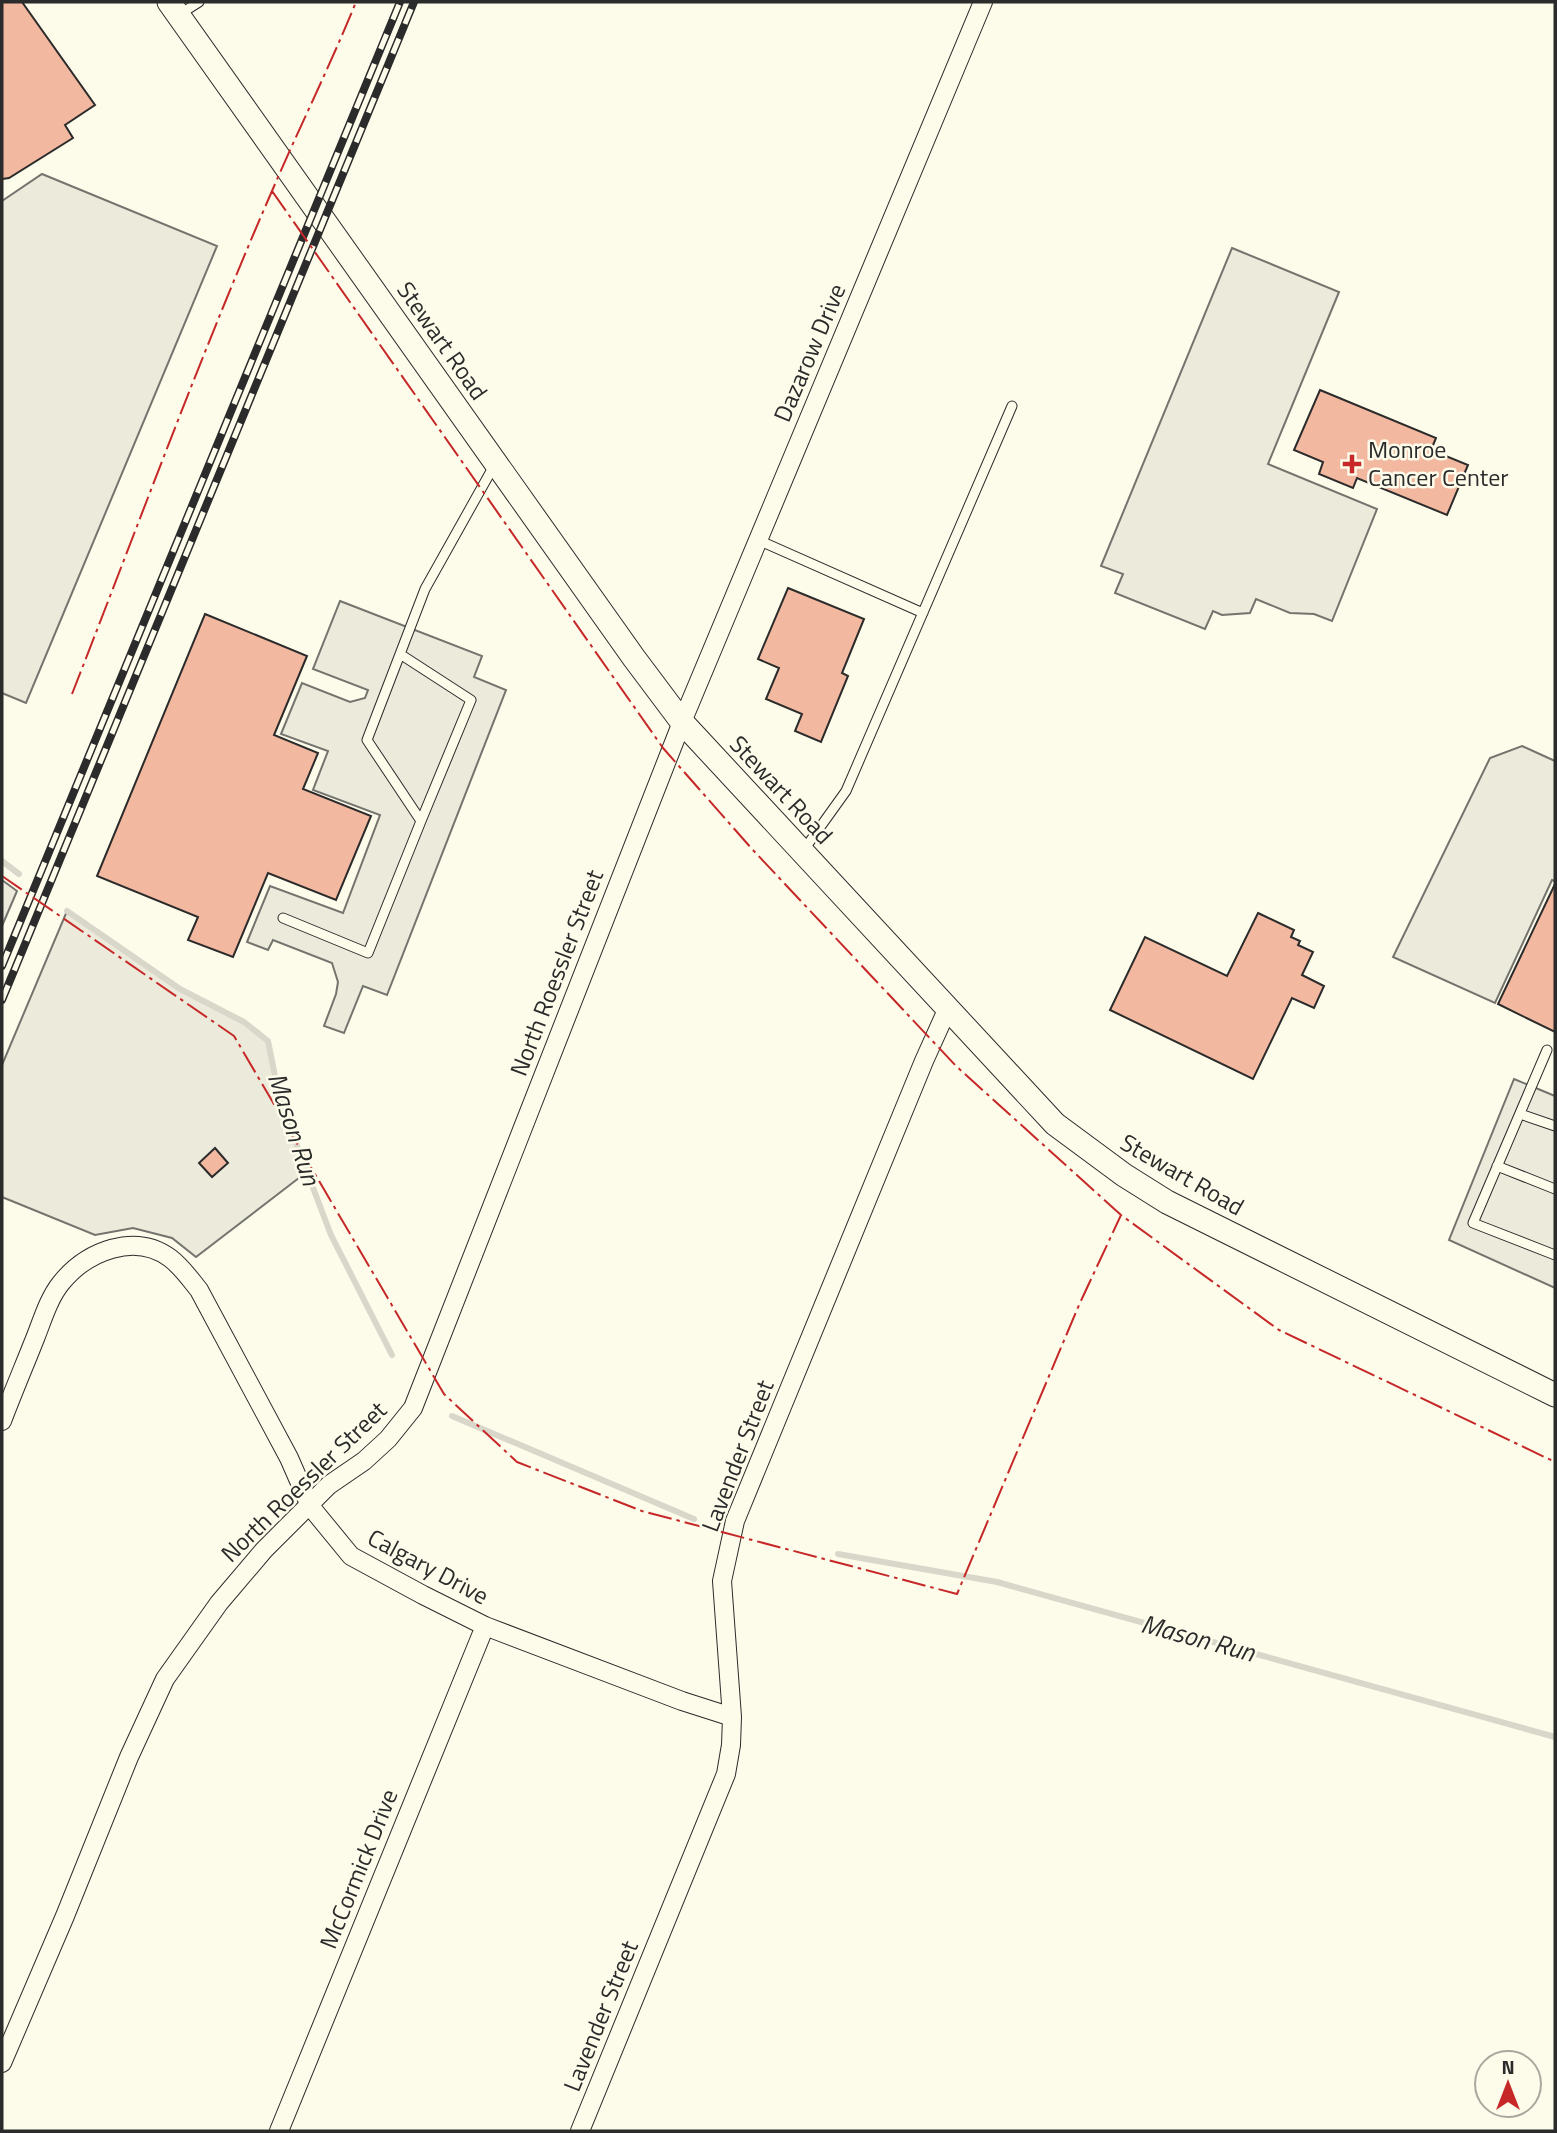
<svg xmlns="http://www.w3.org/2000/svg" width="1557" height="2133" font-family="'Titillium Web',sans-serif">
<style>
.green{fill:#ecebdb;stroke:#74746e;stroke-width:2}
.parking{fill:#eceadb;stroke:#74746e;stroke-width:2}
.lines{fill:none;stroke-linecap:round;stroke-linejoin:round}
.stream{stroke:#d8d7c9;stroke-width:6}
.building{fill:#f2b8a0;stroke:#2b2b2b;stroke-width:2}
.service-casing{stroke:#2b2b2b;stroke-width:11}
.minor-casing{stroke:#2b2b2b;stroke-width:20}
.tertiary-casing{stroke:#2b2b2b;stroke-width:25}
.service{stroke:#fdfbea;stroke-width:9}
.minor{stroke:#fdfbea;stroke-width:18}
.tertiary{stroke:#fdfbea;stroke-width:23}
.rail-casing{stroke:#2b2b2b;stroke-width:8}
.rail{stroke:#fdfbea;stroke-width:5;stroke-dasharray:16;stroke-linecap:butt}
.power{stroke:#c62828;stroke-width:2;stroke-dasharray:24 5 3.5 5;stroke-linecap:butt}
.poi-dot{fill:#c62828;stroke:#fdfbea;stroke-width:2.5}
.labels{text-anchor:middle;stroke-width:5;stroke-linejoin:round;paint-order:stroke}
.street-label{font-size:24px;fill:#2b2b2b;stroke:#fdfbea}
.poi-label{font-size:24px;fill:#2b2b2b;stroke:#fdfbea;text-anchor:start}
.water-label{font-size:26px;font-style:italic;fill:#2b2b2b;stroke:#fdfbea}
</style>
<rect width="100%" height="100%" fill="#fdfbea"/>
<!-- green -->
<path class="green" d="M2,880L17,891L2,926Z
M67,911L180,989L244,1022L268,1041L280,1101L308,1171L196,1257L172,1238L133,1228L95,1235L2,1197V1065Z"/>
<!-- parking -->
<path class="parking" d="M42,174L217,246L26,703L2,693V201Z
M1232,248L1339,292L1268,464L1377,509L1332,621L1314,614L1290,613L1256,599L1250,613L1222,615L1213,611L1205,629L1115,593L1123,574L1101,566Z
M340,601L482,656L474,677L506,690L387,995L363,986L344,1033L324,1026L336,994L338,982L332,963L273,940L268,950L247,942L270,886L343,913L380,815L313,790L328,751L281,734L302,683L350,702L365,698L368,690L313,669Z
M1522,746L1555,761V881L1552,880L1495,1003L1393,957L1490,758Z
M1514,1079L1555,1096V1288L1449,1240Z"/>
<g class="lines">
<!-- stream -->
<path class="stream" d="M2,861L19,874
M67,911L180,989L244,1022L268,1041L280,1101L331,1235L392,1355
M452,1416L694,1519
M838,1554L997,1582L1555,1737"/>
</g>
<!-- building -->
<path class="building" d="M2,2H22L95,105L65,125L73,138L9,178L2,179Z
M1320,390L1436,438L1431,450L1468,465L1447,515L1357,478L1353,488L1319,474L1323,462L1294,450Z
M788,588L864,619L842,673L848,676L821,742L795,731L802,714L766,699L779,668L758,659Z
M205,614L307,656L274,735L318,753L303,789L371,816L336,900L268,873L233,957L188,940L198,917L97,876Z
M1555,884V1032L1498,1004Z
M1258,913L1294,930L1291,937L1300,941L1298,945L1313,952L1302,975L1324,986L1314,1008L1292,998L1253,1079L1110,1010L1145,937L1227,976Z
M215,1148L228,1163L212,1177L199,1163Z"/>
<g class="lines">
<!-- service casing -->
<g class="service-casing">
<path id="service" d="M180,14L199,2
M758,540L923,613
M400,654L471,700L421,821
M803,851L846,791L1012,406
M283,918L368,953L421,821L367,740L425,589L495,464
M1547,1050L1473,1223L1555,1255
M1520,1114L1555,1126
M1497,1166L1555,1189"/>
</g>
<!-- minor casing -->
<g class="minor-casing">
<path id="minor" d="M2,1421C13,1392 25,1364 36,1336C43,1318 49,1298 61,1283C87,1251 135,1232 170,1258C182,1267 190,1279 199,1290L289,1458L310,1506L351,1556L423,1595L485,1626L682,1701L732,1717
M2,2063L65,1916L129,1757L165,1679L219,1603L264,1550L329,1485L364,1461L388,1439L413,1408L682,722L983,2
M279,2131L485,1626
M580,2131L726,1774L731,1745L732,1717L722,1581L735,1521L924,1061L947,1010"/>
</g>
<!-- tertiary casing -->
<g class="tertiary-casing">
<path id="tertiary" d="M169,2L634,658L682,722L1055,1124L1124,1175L1167,1202L1555,1395"/>
</g>
<!-- service -->
<use href="#service" class="service"/>
<!-- minor -->
<use href="#minor" class="minor"/>
<!-- tertiary -->
<use href="#tertiary" class="tertiary"/>
<!-- rail casing -->
<g class="rail-casing">
<path id="rail" d="M2,966L400,2
M2,1000L414,2"/>
</g>
<!-- rail -->
<use href="#rail" class="rail"/>
<!-- power -->
<path class="power" d="M272,191L663,748L752,849L956,1066L1121,1215L1279,1330L1555,1462
M72,694C138,526 200,356 272,191C299,128 330,66 356,2
M2,876L234,1036L444,1394L517,1462L642,1511L957,1594L1079,1305L1121,1215"/>
</g>
<!-- markers -->
<path class="poi-dot" d="M1348.5 453.5h7v7h7v7h-7v7h-7v-7h-7v-7h7z"/>
<g class="labels">
<!-- street labels -->
<g class="street-label">
<text transform="translate(442 341) rotate(55)" y="8">Stewart Road</text>
<text transform="translate(810 353) rotate(-67)" y="8">Dazarow Drive</text>
<text transform="translate(781 790) rotate(47)" y="8">Stewart Road</text>
<text transform="translate(557 973) rotate(-69)" y="8">North Roessler Street</text>
<text transform="translate(1182 1175) rotate(30)" y="8">Stewart Road</text>
<text transform="translate(738 1456) rotate(-69)" y="8">Lavender Street</text>
<text transform="translate(304 1482) rotate(-44)" y="8">North Roessler Street</text>
<text transform="translate(428 1567) rotate(28)" y="8">Calgary Drive</text>
<text transform="translate(359 1869) rotate(-68)" y="8">McCormick Drive</text>
<text transform="translate(601 2016) rotate(-68)" y="8">Lavender Street</text>
</g>
<!-- poi labels -->
<g class="poi-label">
<text x="1368" y="458">Monroe<tspan x="1368" dy="28">Cancer Center</tspan></text>
</g>
<!-- water labels -->
<g class="water-label">
<text transform="translate(294 1129) rotate(72)" y="9">Mason Run</text>
<text transform="translate(1198 1638) rotate(15)" y="9">Mason Run</text>
</g>
</g>
<!-- border -->
<rect width="1557" height="2133" fill="none" stroke="#2b2b2b" stroke-width="7"/>
<!-- north arrow -->
<g transform="translate(1508 2084)"><circle r="33" fill="#fdfbea" stroke="#a9a89e" stroke-width="2"/>
<path d="M0-5L12 26L0 18L-12 26Z" fill="#c62828"/>
<text y="-10" font-size="19" font-weight="bold" text-anchor="middle" fill="#2b2b2b">N</text>
</g>
</svg>
